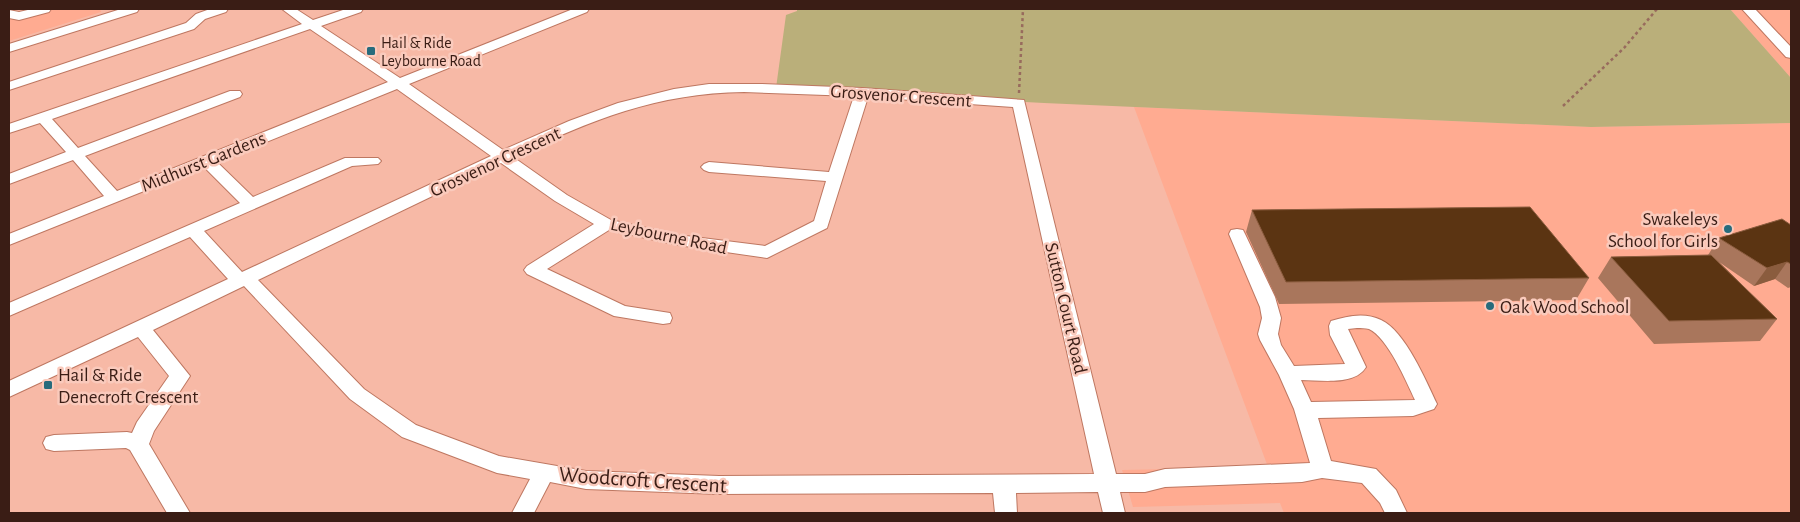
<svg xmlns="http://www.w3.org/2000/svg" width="1800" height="522" font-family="'Alegreya Sans',sans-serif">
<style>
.built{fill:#ffab91}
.green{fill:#baaf7a}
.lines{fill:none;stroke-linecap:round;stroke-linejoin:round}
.minor-casing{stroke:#be7761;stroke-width:2}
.path{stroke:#986b5d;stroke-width:2.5;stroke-dasharray:3 3;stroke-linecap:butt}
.minor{fill:#fff;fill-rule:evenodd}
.wall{fill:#a9765c}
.shaded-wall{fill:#8a5c3e}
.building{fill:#5b3412;stroke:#8a5c3e}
.poi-dot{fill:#276b7c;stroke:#facabc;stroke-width:2}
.labels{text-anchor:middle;stroke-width:5;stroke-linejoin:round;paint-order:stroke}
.far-poi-label{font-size:16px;fill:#3a1d15;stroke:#facabc;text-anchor:start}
.street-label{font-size:19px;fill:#3a1d15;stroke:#facabc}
.poi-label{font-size:19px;fill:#3a1d15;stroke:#facabc;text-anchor:start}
.near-street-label{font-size:22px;fill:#3a1d15;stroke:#facabc}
</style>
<rect width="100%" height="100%" fill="#f7b9a6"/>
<!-- built -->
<path class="built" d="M36,9H100L101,12L9,41V12L23,13Z
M1730,9H1791V78Z
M1134,107L1591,127L1791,123V513H1284L1280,503L1133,507L1122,470L1268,467Z"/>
<!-- green -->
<path class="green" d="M797,9H1730L1791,78V123L1591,127L1044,103L776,88L786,15L797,11Z"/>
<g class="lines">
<!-- minor casing -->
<g class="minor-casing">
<path id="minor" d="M32,9H51L49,12L19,20L9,18V10L19,12Z
M121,9H139L137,12L9,52V44Z
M210,9H228L226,12L205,19L194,29L9,90V82L186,23L196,14Z
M282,9H296L313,20L346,9H363L361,12L321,26L400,78L573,9H589L587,12L409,84L503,150L569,121L618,103L674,89L709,84H762L862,88L1024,100L1116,474H1145L1165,469L1310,463L1294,409L1279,375L1260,340L1258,334L1262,318L1260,307L1229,234L1231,230L1237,229L1243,230L1245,234L1275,297L1281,318L1278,334L1281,345L1294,366L1345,364L1330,335L1329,326L1331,321C1347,316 1365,312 1381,320C1405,331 1426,381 1437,404L1434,409L1413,416L1318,418L1331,461L1376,469L1396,490L1407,513H1385L1380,503L1362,483L1322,478L1302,482L1165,487L1145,492H1120L1125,513H1103L1098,492L1016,493L1017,513H995L993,493L719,494L586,489L550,482L534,513H512L530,479L497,473L402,437L350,399L244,286L153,330L190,376L154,431L149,444L190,513H167L130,450L126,448L54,451L46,449L43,443L46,437L54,435L127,432L132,433L137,422L169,376L138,337L9,397V381L228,279L190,237L9,316V303L240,203L204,167L9,245V234L104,196L73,160L9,184V174L66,152L40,123L9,133V124L302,24ZM310,29L388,82L117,191L85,156L240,97L242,94L240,91H230L78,148L52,119ZM397,89L491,156L242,272L204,231L352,166L378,164L381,161L378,158H345L253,197L217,162ZM744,92L854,96L829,172L709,162L704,164L701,167L704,170L709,172L826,181L814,221L765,246L678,235L611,220L567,195L513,157C591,120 657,93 744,92ZM868,97L1013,107L1094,474L719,476L586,471L499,456L416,425L364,389L258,280L501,163L555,201L594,224L527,266L524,270L527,274L614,316L663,324L670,323L672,318L670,313L625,306L547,269L609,230L678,245L767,258L827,228ZM1357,328C1361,328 1365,328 1369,329C1388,338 1406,381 1415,400L1311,402L1301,380C1320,380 1355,386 1366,367L1348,329Z
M1742,9H1755L1791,47V58L1786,57Z"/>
</g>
<!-- path -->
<path class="path" d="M1019,93L1023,9
M1563,106L1624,48L1657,9"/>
<!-- minor -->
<use href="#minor" class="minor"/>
</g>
<!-- wall -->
<path class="wall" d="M1252,210L1589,278L1576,300L1279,304L1246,232Z
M1791,225V287L1788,288L1775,279L1754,286L1719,262L1777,319L1760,341L1654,344L1598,278L1611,257L1708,255L1719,238Z"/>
<!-- shaded-wall -->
<path class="shaded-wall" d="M1787,262L1775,279L1754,286L1767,268Z"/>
<!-- building -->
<path class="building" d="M1530,207L1589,278L1286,282L1252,210Z
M1782,219L1791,225V264L1787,262L1767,268L1719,238Z
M1711,255L1777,319L1669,321L1611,257Z"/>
<!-- markers -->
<g class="poi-dot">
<rect x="366" y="46" width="10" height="10" rx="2.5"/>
<circle cx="1728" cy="229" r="5"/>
<circle cx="1490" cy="306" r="5"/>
<rect x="43" y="380" width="10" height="10" rx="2.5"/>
</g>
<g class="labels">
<!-- far-poi labels -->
<g class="far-poi-label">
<text x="381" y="48">Hail &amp; Ride<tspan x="381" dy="18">Leybourne Road</tspan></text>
</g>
<!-- street labels -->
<g class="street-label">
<text transform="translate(901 95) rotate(4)" y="7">Grosvenor Crescent</text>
<text transform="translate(203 161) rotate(-22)" y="7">Midhurst Gardens</text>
<text transform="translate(495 161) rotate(-25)" y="7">Grosvenor Crescent</text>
<text transform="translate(669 235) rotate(12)" y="7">Leybourne Road</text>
<text transform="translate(1067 308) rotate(77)" y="7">Sutton Court Road</text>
</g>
<!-- poi labels -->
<g class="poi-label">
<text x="1718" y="225" text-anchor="end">Swakeleys<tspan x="1718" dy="22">School for Girls</tspan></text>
<text x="1500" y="313">Oak Wood School</text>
<text x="58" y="381">Hail &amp; Ride<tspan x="58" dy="22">Denecroft Crescent</tspan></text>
</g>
<!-- near-street labels -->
<g class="near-street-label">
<text transform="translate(643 479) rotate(4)" y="8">Woodcroft Crescent</text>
</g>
</g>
<!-- border -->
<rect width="1800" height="522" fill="none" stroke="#3a1d15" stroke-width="20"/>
</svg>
